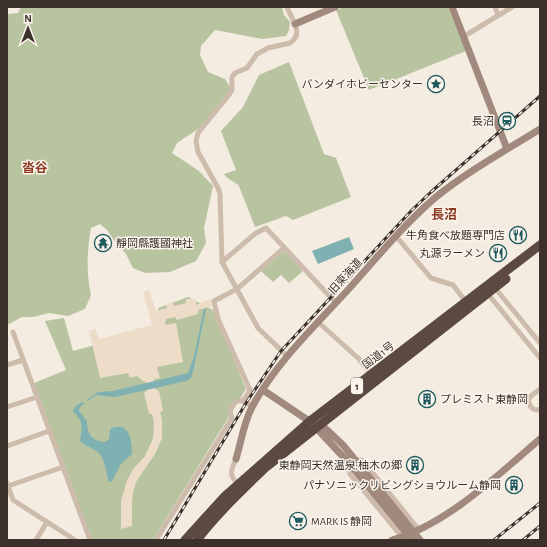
<svg xmlns="http://www.w3.org/2000/svg" width="547" height="547" font-family="'Alegreya Sans','Noto Sans JP',sans-serif">
<style>
.green{fill:#b8c4a0}
.plaza{fill:#ecdcc8}
.water{fill:#7fb0b2}
.lines{fill:none;stroke-linecap:round;stroke-linejoin:round}
.street{stroke:#cdbbac;stroke-width:5}
.secondary{stroke:#a18a7d;stroke-width:7}
.highway{stroke:#5c4a42;stroke-width:9}
.rail-casing{stroke:#3b302b;stroke-width:3}
.rail{stroke:#fbf5ee;stroke-width:1.5;stroke-dasharray:4.5;stroke-linecap:butt}
.secondary-bridge{stroke:#a18a7d;stroke-width:7}
.labels{text-anchor:middle;stroke-width:3;stroke-linejoin:round;paint-order:stroke}
.shield{fill:#fbf5ee;stroke:#756b66;stroke-width:1}
.shield-label{font-size:10px;font-weight:bold;fill:#3b302b}
.poi-label{font-size:11px;fill:#3b302b;stroke:#fbf5ee;text-anchor:end}
.street-label{font-size:11px;fill:#3b302b;stroke:#fbf5ee}
.quarter-label{font-size:13px;font-weight:bold;fill:#8c3b22;stroke:#fbf5ee}
</style>
<rect width="100%" height="100%" fill="#f4ebe1"/>
<!-- green -->
<path class="green" d="M21,7H282L284,15L290,22L289,30L286,36L262,39L215,30L201,46L200,55L208,72L225,79L232,90L204,125L177,143L172,153L199,171L213,186L204,228L206,243L196,261L170,272L145,273L133,268L126,254L116,243L107,230L100,224L91,228C87,250 86,273 91,295L85,309L68,316L49,313L33,317H22L7,325V14L18,13Z
M344,7H448L466,51L369,90L336,10Z
M289,62L324,154L336,158L351,197L293,220L286,216L255,227L239,186C234,181 228,180 224,174L236,170L221,131L243,107L259,75Z
M283,252H285L302,269V272L289,283L281,275L273,282L261,271Z
M188,297L213,310L246,389L153,540H92L34,383L66,370L45,321L64,318L73,351L95,345L164,335L158,308Z"/>
<!-- plaza -->
<path class="plaza" d="M149,290L156,311L167,308L166,304L173,302L174,306L186,303V299H196V305L210,299L212,306L198,310V314L177,320L175,317L166,319L165,325L176,323L183,362L157,367L160,378L154,379L155,389L159,391L163,411L160,412L162,419V438L155,454L136,482L133,492L132,503V526L121,529V501L127,480L134,468L145,456L153,438L154,422L152,414H149L144,393L147,390L145,381H142V380L137,376L130,378L128,373L100,378L89,331L95,329L99,339L152,325L143,292Z"/>
<!-- water -->
<path class="water" d="M349,237L354,249L318,264L312,251Z
M204,309H206L193,372L191,378L186,381L115,397L96,395L88,401L87,400L98,392L113,391L188,373L194,356Z
M83,402L84,404L80,407L79,411L87,421C87,433 91,441 105,442L109,439L110,430L112,428C130,422 132,441 132,454L121,464L112,481L109,482C105,470 106,455 93,449C88,446 84,445 80,441C82,428 84,421 73,412C74,406 78,404 83,402Z"/>
<g class="lines">
<!-- street -->
<path class="street" d="M287,7C291,19 305,33 290,43L268,48L257,54L247,68L235,73L232,77V90L228,96L198,133L196,141L198,152L218,188L220,194L222,262L258,328L287,356
M495,7L498,15
M463,37L512,7
M396,236L431,278L453,285L466,302
M222,262L256,233L266,228L336,303
M493,287L495,288L540,343
M488,292V294L540,358
M318,322L358,358L372,374
M13,332L90,540
M7,365L23,360
M540,389L531,396L528,400C530,406 531,409 537,410L540,409
M243,401L250,390L218,319L214,301L237,289L284,248
M7,407L37,397
M7,446L49,431
M236,459C231,471 228,474 238,484
M355,460H362L364,462L419,530
M349,463L350,474L402,537
M7,483L13,500L75,540
M8,486L63,467
M36,540L47,522
M156,540L232,418L230,412C234,397 243,399 252,407"/>
<!-- secondary -->
<path class="secondary" d="M452,7L507,149
M295,24L335,7
M263,390L318,427L325,428L343,445L404,520
M318,427L320,432L349,463L399,524
M236,459C241,442 244,422 252,407C276,363 313,328 346,292C375,260 403,225 436,197C468,171 505,151 540,129
M392,540C446,525 498,475 540,439"/>
<!-- highway -->
<path class="highway" d="M185,540L225,496L310,421L540,245
M197,540C217,514 241,491 265,468L506,279"/>
<!-- rail casing -->
<g class="rail-casing">
<path id="rail" d="M164,540L246,403L281,351L412,210L431,192L540,96
M494,540L540,503
M523,540L540,526"/>
</g>
<!-- rail -->
<use href="#rail" class="rail"/>
<!-- secondary-bridge -->
<path class="secondary-bridge" d="M404,520L420,540
M399,524L412,540"/>
</g>
<!-- icons -->
<defs>
<g id="sight-ring" transform="scale(0.9)"><circle r="9.5" fill="#fbf5ee" stroke="#1f5a5e" stroke-width="1.5"/><path d="M0-6L1.8-2.2L6-1.7L2.9 1.2L3.7 5.4L0 3.3L-3.7 5.4L-2.9 1.2L-6-1.7L-1.8-2.2Z" fill="#1f5a5e"/></g>
<g id="station-ring" transform="scale(0.9)"><circle r="9.5" fill="#fbf5ee" stroke="#1f5a5e" stroke-width="1.5"/><path d="M-3-6H3Q5-6 5-4V2Q5 4 3 4L4.5 6H3L1.5 4h-3L-3 6H-4.5L-3 4Q-5 4-5 2V-4Q-5-6-3-6ZM-3.5-4v3h7v-3ZM-3.5 1v1.5H-2V1ZM2 1v1.5H3.5V1Z" fill="#1f5a5e"/></g>
<g id="restaurant-ring" transform="scale(0.9)"><circle r="9.5" fill="#fbf5ee" stroke="#1f5a5e" stroke-width="1.5"/><path d="M-5-6h1v4h1v-4h1v4h1v-4h1v5L-1.5 .5V6h-2V.5L-5-1ZM5-6V6H3V1.5H1.5Q1.5-4 5-6Z" fill="#1f5a5e"/></g>
<g id="temple-ring" transform="scale(0.9)"><circle r="9.5" fill="#fbf5ee" stroke="#1f5a5e" stroke-width="1.5"/><path d="M0-6L5-2H3V0L6.5 2.5H4V6H1.5V3h-3V6H-4V2.5H-6.5L-3 0V-2H-5Z" fill="#1f5a5e"/></g>
<g id="building-ring" transform="scale(0.9)"><circle r="9.5" fill="#fbf5ee" stroke="#1f5a5e" stroke-width="1.5"/><path d="M-4-6H4V6H1V3H-1V6H-4ZM-2.5-4.3h1.7v1.8h-1.7ZM.8-4.3h1.7v1.8H.8ZM-2.5-1h1.7V.8h-1.7ZM.8-1h1.7V.8H.8Z" fill="#1f5a5e"/></g>
<g id="supermarket-ring" transform="scale(0.9)"><circle r="9.5" fill="#fbf5ee" stroke="#1f5a5e" stroke-width="1.5"/><path d="M-6-5.5h2.5l.6 2H6L4.5 2H-2.5L-4.4-4H-6ZM-1.5 3.2a1.3 1.3 0 1 0 .1 0ZM3 3.2a1.3 1.3 0 1 0 .1 0Z" fill="#1f5a5e"/></g>
</defs>
<g fill-rule="evenodd">
<use href="#sight-ring" x="436" y="84"/>
<use href="#station-ring" x="507" y="121"/>
<use href="#restaurant-ring" x="518" y="235"/>
<use href="#temple-ring" x="103" y="243"/>
<use href="#restaurant-ring" x="498" y="253"/>
<use href="#building-ring" x="427" y="399"/>
<use href="#building-ring" x="415" y="465"/>
<use href="#building-ring" x="514" y="485"/>
<use href="#supermarket-ring" x="298" y="521"/>
</g>
<g class="labels">
<!-- shield labels -->
<rect class="shield" x="351" y="378" width="12" height="16" rx="3"/>
<g class="shield-label">
<text x="357" y="390">1</text>
</g>
<!-- poi labels -->
<g class="poi-label">
<text x="423" y="88">バンダイホビーセンター</text>
<text x="494" y="125">長沼</text>
<text x="505" y="239">牛角食べ放題専門店</text>
<text x="116" y="247" text-anchor="start">靜岡縣護國神社</text>
<text x="485" y="257">丸源ラーメン</text>
<text x="440" y="403" text-anchor="start">プレミスト東静岡</text>
<text x="402" y="469">東静岡天然温泉;柚木の郷</text>
<text x="501" y="489">パナソニックリビングショウルーム静岡</text>
<text x="311" y="525" text-anchor="start">MARK IS 静岡</text>
</g>
<!-- street labels -->
<g class="street-label">
<text transform="translate(345 276) rotate(-48)" y="4">旧東海道</text>
<text transform="translate(378 355) rotate(-37)" y="4">国道1号</text>
</g>
<!-- quarter labels -->
<g class="quarter-label">
<text x="35" y="172">沓谷</text>
<text x="444" y="219">長沼</text>
</g>
</g>
<!-- border -->
<rect width="547" height="547" fill="none" stroke="#3b302b" stroke-width="16"/>
<!-- north arrow -->
<g transform="translate(28 28)" stroke="#fbf5ee" stroke-width="3" paint-order="stroke">
<path d="M0-3L7 15L0 10L-7 15Z" fill="#3b302b"/>
<text y="-6" font-size="11" font-weight="bold" text-anchor="middle" fill="#3b302b">N</text>
</g>
</svg>
